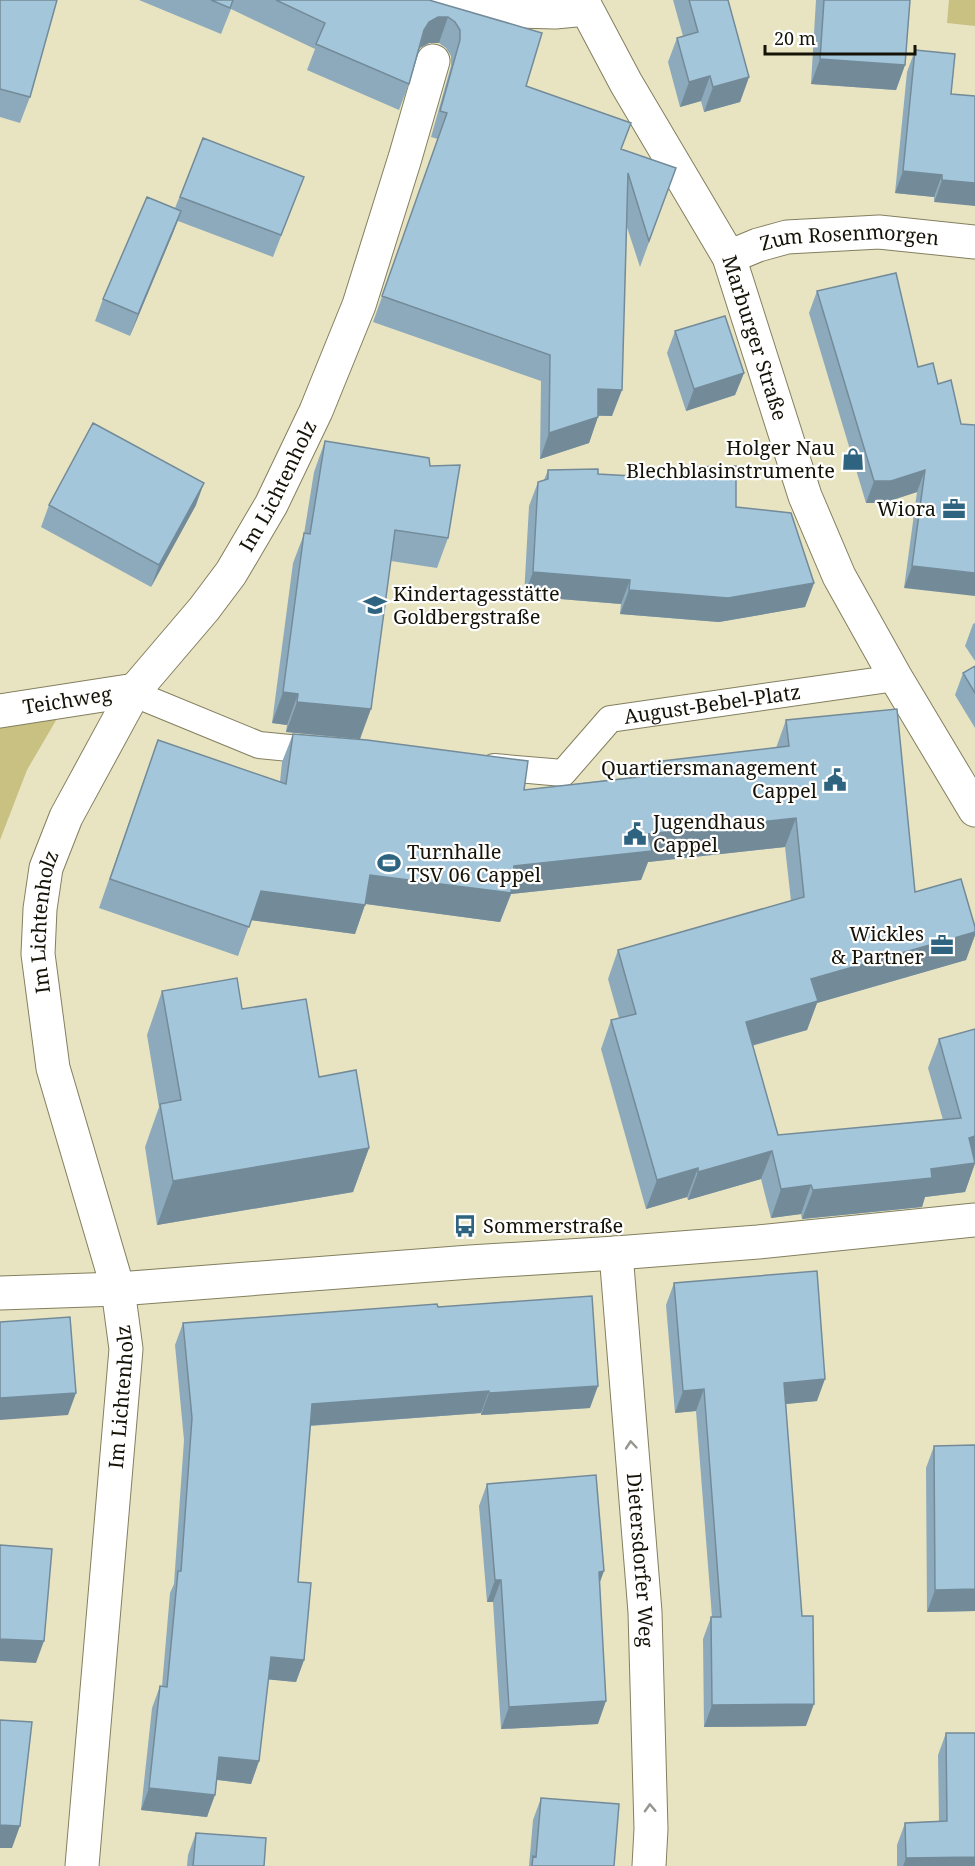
<svg xmlns="http://www.w3.org/2000/svg" width="975" height="1866" font-family="'Noto Serif',serif">
<style>
.green{fill:#c8c181}
.lines{fill:none;stroke-linecap:round;stroke-linejoin:round}
.service-casing{stroke:#837f5f;stroke-width:28}
.minor-casing{stroke:#837f5f;stroke-width:35}
.tertiary-casing{stroke:#837f5f;stroke-width:35}
.service{stroke:#fff;stroke-width:26}
.minor{stroke:#fff;stroke-width:33}
.tertiary{stroke:#fff;stroke-width:33}
.wall{fill:#8daabc}
.shaded-wall{fill:#738b99}
.building{fill:#a4c6db;stroke:#738b99;stroke-width:1.5}
.oneway{stroke:#96958f}
.labels{text-anchor:middle;stroke-width:4.5;stroke-linejoin:round;paint-order:stroke}
.street-label{font-size:20px;fill:#151307;stroke:#fff}
.poi-label{font-size:20px;fill:#151307;stroke:#fff;text-anchor:end}
</style>
<rect width="100%" height="100%" fill="#e8e4c1"/>
<!-- green -->
<path class="green" d="M949,0H975V26L947,23Z
M62,710L27,770L0,840V720Z"/>
<g class="lines">
<!-- service casing -->
<g class="service-casing">
<g id="service">
<path d="M135,690L147,699L259,745L320,751"/>
<path id="s1" d="M494,767L563,773L610,719L896,678"/>
</g>
</g>
<!-- minor casing -->
<g class="minor-casing">
<g id="minor">
<path id="s2" d="M0,711L135,690"/>
<path id="s3" d="M616,1253L645,1612L651,1829L649,1866"/>
<path d="M0,1293L118,1289L470,1262L616,1253L758,1242L975,1220"/>
<path id="s4" d="M82,1866L126,1349L118,1289L53,1068L38,954L40,909L46,868L66,817L135,690L204,609L231,573L271,505L316,411L359,305L405,158L433,61"/>
</g>
</g>
<!-- tertiary casing -->
<g class="tertiary-casing">
<g id="tertiary">
<path d="M401,0L444,9L555,12L586,9"/>
<path id="s5" d="M582,0L626,83L729,257L805,496L839,576L896,678L975,810"/>
<path id="s6" d="M729,257L758,245L787,237L879,232L975,242"/>
</g>
</g>
<!-- service -->
<use href="#service" class="service"/>
<!-- minor -->
<use href="#minor" class="minor"/>
<!-- tertiary -->
<use href="#tertiary" class="tertiary"/>
</g>
<!-- wall -->
<path class="wall" d="M0,0L30,97L20,123L0,117Z
M139,0H429L542,33L526,86L621,149L676,168L640,267L626,224L612,416H598L589,443L540,459L541,381L373,322L438,139L431,137L451,66V56L446,48L439,43H429L420,48L409,84L399,110L307,70L315,49L231,9L221,34Z
M673,0H728L749,77L740,102L704,112L701,101L680,107L668,62L677,38L683,36Z
M816,0H910L905,65L896,90L811,84Z
M915,50L951,94L975,96L934,202V197L895,193L907,72Z
M203,138L304,177L273,257L178,221L130,336L95,321L103,299L175,208Z
M817,291L918,367L938,384L961,424L975,425L904,588L917,492L883,503H866L809,313Z
M675,331L744,373L735,395L686,411L667,353Z
M325,441L430,466L448,538L437,568L391,561L360,739L286,732L287,725L272,723L293,563L304,534L314,472Z
M687,467L736,507L814,583L805,607L719,622L620,614L621,604L524,596L529,506L538,482L544,480L548,470L598,474L683,479Z
M49,505H196L151,587L41,527Z
M975,623V661L965,646L973,624Z
M975,666V728L955,695L963,673Z
M786,720L915,892L975,927V935L966,960L817,1003L807,1030L752,1046L778,1135L943,1120L928,1068L939,1039L975,1029V1164L965,1192L925,1197L922,1207L802,1219L801,1214L771,1218L761,1179L688,1200L687,1197L646,1209L601,1049L611,1020L619,1018L608,979L618,950L791,901L785,847L648,862L641,880L511,894L500,922L365,904L355,934L251,920L238,956L99,908L148,768L280,782L282,762L293,734L524,790L632,777L637,764L776,748Z
M162,991L242,1009L369,1148L353,1192L157,1225L145,1147L159,1107L147,1035Z
M674,1283L817,1401L786,1404L806,1726L704,1727L703,1639L711,1617H712L696,1411L675,1413L666,1305Z
M438,1307L590,1408L481,1415V1413L310,1426L298,1582L304,1660L296,1682L268,1679L259,1761L251,1784L217,1780L207,1817L141,1810L152,1708L160,1686H162L170,1593L174,1584L184,1440L175,1345L183,1323Z
M975,1445V1611L927,1612L926,1468L934,1446Z
M487,1484L599,1584L598,1724L501,1729L493,1602H487L479,1506Z
M946,1733L975,1866H897V1845L905,1823L939,1821L938,1755Z
M541,1798L614,1866H529L533,1820Z
M196,1833L264,1866H187L188,1855Z"/>
<!-- shaded-wall -->
<path class="shaded-wall" d="M438,17H448L439,43H429L420,48L424,30L429,22Z
M820,59L905,65L896,90L811,84Z
M710,76L701,101L680,107L689,82Z
M749,77L740,102L704,112L713,87Z
M903,171L942,175L934,197L895,193Z
M942,180L975,183V206L934,202Z
M181,211L173,233L130,336L138,314Z
M744,373L735,395L686,411L694,389Z
M598,389L622,390L612,416L589,415Z
M598,417L589,443L540,459L549,433Z
M925,470L917,492L883,503H866L874,481Z
M204,483L196,505L151,587L159,565Z
M912,566L975,573V596L904,588Z
M533,572L630,580L621,604L524,596Z
M814,583L805,607L719,622L620,614L629,590Z
M283,692L298,694L287,725L272,723Z
M297,702L371,709L360,739L286,732Z
M796,818L785,847L648,862L641,880L511,894L500,922L359,903L370,875L514,866L648,834Z
M261,891L365,905L355,934L250,920Z
M975,932V935L966,960L817,1003L807,1030L735,1050L746,1022L811,979Z
M975,1136V1163L965,1192L925,1197L922,1207L802,1219L813,1190L931,1169L969,1138Z
M369,1148L353,1192L157,1225L173,1181Z
M772,1151L761,1179L688,1200L698,1172Z
M698,1168L687,1197L646,1209L657,1180Z
M811,1185L801,1214L771,1218L781,1189Z
M825,1379L817,1401L776,1405L784,1383Z
M598,1386L590,1408L481,1415L489,1393Z
M704,1389L696,1411L675,1413L683,1391Z
M489,1391L481,1413L304,1426L312,1404Z
M76,1393L68,1415L0,1420V1398Z
M604,1571L596,1593L599,1572Z
M495,1580H501L493,1602H487Z
M975,1589V1611L927,1612L935,1590Z
M0,1639L44,1641L36,1663L0,1661Z
M271,1657L304,1660L296,1682L263,1679Z
M606,1701L598,1724L501,1729L509,1707Z
M814,1704L806,1726L704,1727L712,1705Z
M219,1757L259,1761L251,1784L211,1779Z
M149,1788L215,1795L207,1817L141,1810Z
M0,1825L20,1826L12,1848H0Z
M975,1857V1866H903L906,1858Z"/>
<!-- building -->
<path class="building" d="M0,0H57L30,97L0,89Z
M211,0H233L230,8Z
M276,0H429L542,33L526,86L631,123L621,149L676,168L649,241L628,173L622,390L598,389V417L549,433L550,355L382,296L447,113L440,111L460,40V30L455,22L448,17H438L429,22L424,30L409,84L316,44L325,23Z
M689,0H728L749,77L713,87L710,76L689,82L677,38L698,32Z
M824,0H910L905,65L820,59Z
M915,50L955,54L951,94L975,96V183L942,180V175L903,171Z
M203,138L304,177L281,235L180,197Z
M147,197L181,211L138,314L103,299Z
M896,273L918,367L933,363L938,384L951,380L961,424L975,425V573L912,566L925,470L891,481H874L817,291Z
M725,316L744,373L694,389L675,331Z
M93,423L204,483L159,565L49,505Z
M325,441L429,458L430,466L460,465L448,538L395,530L371,709L297,702L298,694L283,692L304,533L310,534Z
M736,466V507L791,513L814,583L728,598L629,590L630,580L533,572L538,482L548,479V470L598,469V474L685,479L687,467Z
M975,666V693L963,673Z
M897,709L915,892L961,879L975,927V932L811,979L818,1001L746,1022L778,1135L961,1118L939,1039L975,1029V1136L969,1138L975,1163L931,1169L932,1178L813,1190L811,1185L781,1189L772,1151L698,1172V1168L657,1180L611,1020L636,1014L618,950L804,897L796,818L648,834L652,851L514,866L511,893L370,875L365,905L261,891L249,927L110,879L158,740L286,784L293,734L367,740L528,761L524,790L639,777L637,764L789,746L786,720Z
M237,978L242,1009L306,999L319,1077L356,1070L369,1148L173,1181L160,1104L181,1100L162,991Z
M817,1271L825,1379L784,1383L802,1616H813L814,1704L712,1705L711,1617H721L704,1389L683,1391L674,1283Z
M592,1296L598,1386L489,1393V1391L312,1404L298,1582L311,1583L304,1660L271,1657L259,1761L219,1757L215,1795L149,1788L160,1686L167,1687L178,1571H181L192,1418L183,1323L437,1304L438,1307Z
M70,1317L76,1393L0,1398V1322Z
M975,1445V1589L935,1590L934,1446Z
M596,1475L604,1571L599,1572L606,1701L509,1707L501,1580H495L487,1484Z
M0,1545L52,1549L44,1641L0,1639Z
M0,1720L32,1722L20,1826L0,1825Z
M946,1733H975V1857L906,1858L905,1823L947,1821Z
M541,1798L619,1804L614,1866H532L533,1856L536,1857Z
M196,1833L266,1838L264,1866H193Z"/>
<!-- one-way arrows -->
<defs><path id="oneway-chevron" d="M-2-3.5L2.5 0L-2 3.5" fill="none" stroke-width="1.6" stroke-linecap="round" stroke-linejoin="round" transform="scale(1.5)"/></defs>
<g class="oneway">
<use href="#oneway-chevron" transform="translate(631 1445) rotate(-95)"/>
<use href="#oneway-chevron" transform="translate(650 1808) rotate(-92)"/>
</g>
<!-- icons -->
<defs>
<g id="shop-bare" transform="scale(1.8)"><path d="M-5-2.5h2.3a2.7 3.5 0 0 1 5.4 0H5L5.5 6h-11ZM-1.5-2.5h3a1.5 2.3 0 0 0-3 0Z" fill="#2f6480" stroke="#fff" stroke-width="2.5" paint-order="stroke"/></g>
<g id="office-bare" transform="scale(1.8)"><path d="M-6-3h4V-5.5h4V-3h4V5H-6ZM-1-4.5V-3h2v-1.5ZM-6 0V1H6V0Z" fill="#2f6480" stroke="#fff" stroke-width="2.5" paint-order="stroke"/></g>
<g id="school-bare" transform="scale(1.8)"><path d="M0-5L7-2L0 1L-7-2ZM-4 1L0 2.5L4 1V4Q0 6-4 4Z" fill="#2f6480" stroke="#fff" stroke-width="2.5" paint-order="stroke"/></g>
<g id="civic-bare" transform="scale(1.8)"><path d="M-.6-6.5H3V-4.5H.6V-3L4-1V1h2V6H-6V1h2V-1L-.6-3ZM-1.2 2.5V6h2.4V2.5Z" fill="#2f6480" stroke="#fff" stroke-width="2.5" paint-order="stroke"/></g>
<g id="stadium-bare" transform="scale(1.8)"><path d="M0-5a6.5 5 0 1 0 0 10a6.5 5 0 1 0 0-10ZM-3.5-1.8h7v3.6h-7Z" fill="#2f6480" stroke="#fff" stroke-width="2.5" paint-order="stroke"/></g>
<g id="bus-bare" transform="scale(1.8)"><path d="M-5-6H5V4H4V6H2V4H-2V6H-4V4H-5ZM-3.5-4V0h7V-4ZM-3.5 1.2v1.5H-2V1.2ZM2 1.2v1.5H3.5V1.2Z" fill="#2f6480" stroke="#fff" stroke-width="2.5" paint-order="stroke"/></g>
</defs>
<g fill-rule="evenodd">
<use href="#shop-bare" x="853" y="459"/>
<use href="#office-bare" x="954" y="509"/>
<use href="#school-bare" x="375" y="605"/>
<use href="#civic-bare" x="835" y="780"/>
<use href="#civic-bare" x="635" y="834"/>
<use href="#stadium-bare" x="389" y="863"/>
<use href="#office-bare" x="942" y="945"/>
<use href="#bus-bare" x="465" y="1226"/>
</g>
<g class="labels">
<!-- street labels -->
<g class="street-label">
<text dy="7" stroke="none"><textPath href="#s6" startOffset="124">Zum Rosenmorgen</textPath></text>
<text dy="7" stroke="none"><textPath href="#s5" startOffset="381">Marburger Straße</textPath></text>
<text dy="7" stroke="none"><textPath href="#s4" startOffset="1461">Im Lichtenholz</textPath></text>
<text dy="7" stroke="none"><textPath href="#s2" startOffset="68">Teichweg</textPath></text>
<text dy="7" stroke="none"><textPath href="#s1" startOffset="244">August-Bebel-Platz</textPath></text>
<text dy="7" stroke="none"><textPath href="#s4" startOffset="957">Im Lichtenholz</textPath></text>
<text dy="7" stroke="none"><textPath href="#s4" startOffset="471">Im Lichtenholz</textPath></text>
<text dy="7" stroke="none"><textPath href="#s3" startOffset="308">Dietersdorfer Weg</textPath></text>
</g>
<!-- poi labels -->
<g class="poi-label">
<text x="835" y="455">Holger Nau<tspan x="835" dy="23">Blechblasinstrumente</tspan></text>
<text x="936" y="516">Wiora</text>
<text x="393" y="601" text-anchor="start">Kindertagesstätte<tspan x="393" dy="23">Goldbergstraße</tspan></text>
<text x="817" y="775">Quartiersmanagement<tspan x="817" dy="23">Cappel</tspan></text>
<text x="653" y="829" text-anchor="start">Jugendhaus<tspan x="653" dy="23">Cappel</tspan></text>
<text x="407" y="859" text-anchor="start">Turnhalle<tspan x="407" dy="23">TSV 06 Cappel</tspan></text>
<text x="924" y="941">Wickles<tspan x="924" dy="23">&amp; Partner</tspan></text>
<text x="483" y="1233" text-anchor="start">Sommerstraße</text>
</g>
</g>
<!-- scale -->
<path d="M765 45v9h150v-9" fill="none" stroke="#151307" stroke-width="3"/>
<text x="774" y="45" font-size="18" fill="#151307" stroke="#ffffff" stroke-width="4.5" paint-order="stroke">20 m</text>
</svg>
